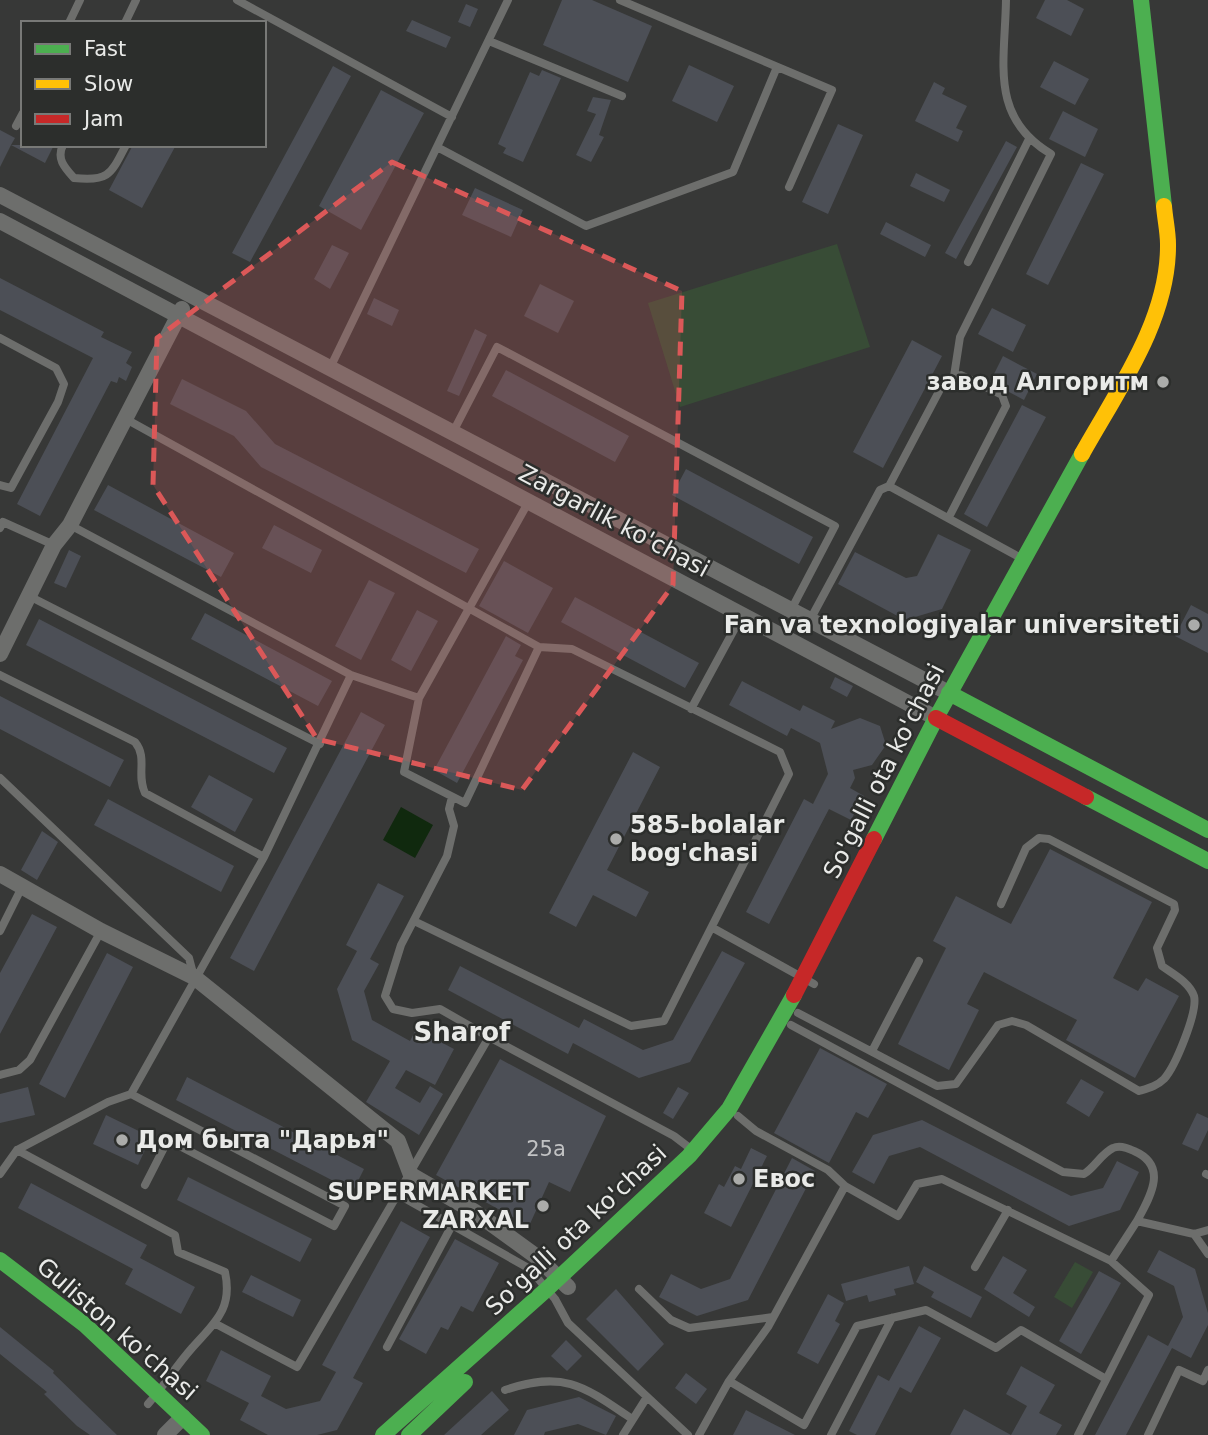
<svg xmlns="http://www.w3.org/2000/svg" width="1208" height="1435" font-family="'DejaVu Sans',sans-serif">
<style>
.green{fill:#384c36}
.water{fill:#10290e}
.building{fill:#4c4f56}
.lines{fill:none;stroke-linecap:round;stroke-linejoin:round}
.lane{stroke:#6d6e6c;stroke-width:8}
.street{stroke:#6d6e6c;stroke-width:16}
.fast{stroke:#4caf50;stroke-width:16}
.slow{stroke:#ffc107;stroke-width:16}
.jam{stroke:#c62828;stroke-width:16}
.marked{fill:#db5858;fill-opacity:0.2;stroke:#db5858;stroke-width:5;stroke-dasharray:14 9;stroke-linejoin:round}
.poi-dot{fill:#abacaa;stroke:#2c2e2c;stroke-width:2.5}
.labels{text-anchor:middle;stroke-width:5;stroke-linejoin:round;paint-order:stroke}
.number-label{font-size:21px;fill:#c2c3c4}
.poi-label{font-size:24px;font-weight:bold;fill:#e9eae8;stroke:#2c2e2c;text-anchor:end}
.street-label{font-size:24px;fill:#e9eae8;stroke:#2c2e2c}
.neighbourhood-label{font-size:26px;font-weight:bold;fill:#e9eae8;stroke:#2c2e2c}
</style>
<rect width="100%" height="100%" fill="#373837"/>
<!-- green -->
<path class="green" d="M837,244L870,347L680,407L648,303Z
M1075,1262L1093,1272L1072,1308L1054,1297Z"/>
<!-- water -->
<path class="water" d="M401,807L433,825L415,858L383,840Z"/>
<!-- building -->
<path class="building" d="M562,0H592L652,26L628,82L543,45Z
M1045,0H1067L1084,9L1071,36L1036,18Z
M466,4L478,9L470,27L458,22Z
M412,20L451,37L446,48L406,31Z
M1054,61L1089,79L1075,105L1040,87Z
M689,65L734,86L717,122L672,101Z
M333,66L351,76L250,262L232,253Z
M542,70L561,78L523,162L503,153L506,148L498,144L530,72L539,76Z
M934,82L945,88L942,94L967,106L956,128L963,131L958,142L915,121Z
M381,90L424,113L361,230L319,206Z
M593,97L611,100L599,135L604,137L591,162L576,155L596,114L587,111Z
M1063,111L1098,129L1085,157L1049,139Z
M838,124L863,135L828,214L802,202Z
M0,130L15,138L11,145H54L45,163L11,145L0,167Z
M1006,141L1017,147L956,259L945,253Z
M133,145H176L142,208L109,190Z
M1081,163L1104,174L1048,285L1026,274Z
M916,173L950,190L944,202L910,186Z
M475,188L523,210L511,237L462,215Z
M886,222L931,245L925,257L880,234Z
M332,245L349,253L330,289L314,279Z
M0,278L104,332L101,337L132,352L126,363L132,367L126,381L119,377L117,383L111,381L40,516L17,504L93,358L0,310Z
M540,284L574,301L558,333L524,316Z
M374,298L399,310L392,326L367,314Z
M992,308L1026,325L1013,352L978,334Z
M475,329L487,335L459,396L447,391Z
M912,340L942,356L883,468L853,452Z
M1003,356L1037,374L1024,400L990,382Z
M506,370L629,436L615,462L492,396Z
M182,379L246,411L275,444L479,549L466,573L261,467L234,436L170,404Z
M1022,405L1046,417L987,527L964,514Z
M686,469L813,537L799,564L672,495Z
M108,485L234,553L221,577L94,510Z
M274,525L322,550L311,573L262,548Z
M938,534L971,550L942,609L905,620L838,584L855,552L906,578L917,576Z
M69,550L81,556L66,588L54,583Z
M504,561L553,588L528,633L479,606Z
M369,580L395,593L361,660L335,646Z
M575,597L699,663L685,688L561,622Z
M1191,605L1208,614V653L1175,636Z
M417,610L438,621L411,671L391,660Z
M205,613L332,681L318,706L191,639Z
M39,619L287,748L274,773L26,645Z
M506,636L521,645L515,656L523,660L457,783L434,770Z
M835,677L853,686L847,697L830,688Z
M742,681L800,711L803,705L835,721L831,729L860,718L880,726L886,745L872,765L853,770L855,778L850,788L864,796L851,820L829,809L769,924L746,912L804,799L813,804L828,774L820,743L791,728L787,736L729,705Z
M0,696L124,760L110,787L0,729Z
M361,712L385,725L254,971L230,958Z
M633,752L660,767L607,870L649,892L636,917L593,895L576,927L549,913Z
M209,775L253,799L235,832L191,807Z
M108,799L234,866L221,892L94,825Z
M42,831L58,842L37,880L21,870Z
M1050,849L1152,902L1113,978L1138,991L1146,978L1179,996L1135,1078L1066,1040L1077,1020L984,972L967,1004L979,1010L949,1070L898,1044L946,948L933,941L956,896L1011,924Z
M378,883L404,896L370,959L379,964L364,991L372,1020L410,1041L416,1029L454,1049L435,1085L406,1070L395,1088L420,1103L430,1086L443,1094L419,1135L366,1102L390,1061L352,1040L337,989L357,951L346,945Z
M32,914L57,927L0,1034V973Z
M722,951L745,963L690,1062L639,1078L573,1043L568,1054L448,990L460,966L579,1028L584,1019L643,1050L673,1040Z
M107,953L133,967L65,1098L39,1084Z
M820,1048L887,1084L868,1118L856,1112L829,1163L774,1133Z
M500,1059L606,1116L570,1192L549,1182L529,1226L436,1175Z
M187,1077L364,1169L353,1191L176,1100Z
M1081,1079L1104,1092L1089,1117L1066,1103Z
M28,1087L35,1115L0,1123V1094Z
M678,1087L689,1093L673,1119L663,1113Z
M1197,1113L1208,1118V1130L1198,1151L1182,1144Z
M106,1115L151,1137L138,1165L93,1144Z
M922,1120L1071,1196L1103,1188L1117,1161L1139,1172L1120,1210L1069,1226L920,1147L889,1156L874,1184L852,1172L873,1135Z
M751,1148L767,1156L731,1227L704,1213L719,1184L724,1187L735,1166L741,1169Z
M792,1158L815,1171L748,1300L697,1316L659,1297L671,1274L701,1289L730,1279Z
M188,1177L312,1239L300,1262L177,1200Z
M31,1183L147,1245L140,1258L195,1287L181,1314L125,1284L133,1269L18,1208Z
M401,1221L430,1237L353,1378L363,1383L337,1430L317,1435H268L240,1420L249,1403L206,1381L221,1350L271,1376L261,1396L286,1409L320,1401L336,1372L322,1365Z
M455,1239L499,1263L473,1312L461,1306L448,1330L441,1327L426,1354L399,1339Z
M1159,1250L1195,1269L1208,1313V1325L1191,1358L1172,1348L1126,1435H1095L1148,1335L1168,1346L1183,1317L1174,1286L1147,1272Z
M1003,1256L1027,1270L1013,1293L1035,1307L1029,1317L984,1289Z
M909,1266L914,1284L894,1289L896,1295L869,1302L867,1295L846,1301L841,1284Z
M924,1266L982,1297L971,1318L931,1297L934,1292L916,1282Z
M1099,1271L1121,1283L1081,1354L1059,1341Z
M251,1275L301,1300L293,1317L242,1292Z
M616,1289L664,1344L638,1371L586,1319Z
M828,1294L844,1303L835,1321L840,1324L818,1364L797,1353Z
M919,1326L941,1338L911,1393L900,1387L875,1435H857L849,1431L878,1375L889,1381Z
M0,1327L54,1371L53,1373L117,1435H90L77,1426L44,1394L47,1392L0,1354Z
M566,1340L582,1356L567,1371L551,1356Z
M1021,1366L1055,1385L1039,1413L1062,1425L1056,1435H950L964,1409L1011,1435L1027,1406L1006,1394Z
M686,1373L707,1389L696,1404L675,1388Z
M492,1391L509,1410L481,1435H444Z
M579,1397L616,1416L606,1435L578,1424L545,1432L544,1435H514L527,1410Z
M746,1410L795,1435H733Z"/>
<g class="lines">
<!-- lane -->
<path class="lane" d="M237,0L452,117
M620,0L832,90L789,187
M69,23L80,0
M125,23L136,0
M489,41L622,96
M16,126L23,113
M63,145C56,159 65,168 74,178C109,182 111,174 126,145
M437,147L586,226L733,172L777,67
M968,262L1029,139
M0,338L56,368L64,384L58,402L11,488L0,485
M330,368L508,0
M954,376L960,337L1051,154C989,117 1005,63 1006,0
M124,418L539,647
M453,432L497,347L835,526L791,610
M889,486L1021,558
M70,525L351,675
M0,528L3,522L54,545
M29,596L320,744
M810,620L880,490L889,486L945,380L961,375L1002,395L1006,406L949,517
M0,675L135,742C148,758 136,774 145,793L264,857
M691,709L742,615
M0,778L189,958L194,977
M414,921L631,1026L664,1021L789,774L780,752L572,649L539,647L465,803L404,772L419,698
M713,928L814,984
M0,931L22,887
M798,1013L937,1086L956,1084L998,1025L1012,1021L1026,1025L1139,1091C1149,1088 1157,1086 1164,1079C1175,1067 1198,1012 1194,996C1189,982 1173,974 1162,966L1157,948L1175,910L1174,904L1049,839L1039,838L1026,848L1001,904
M791,1025L1063,1172L1084,1174C1095,1167 1102,1153 1113,1148C1119,1145 1128,1148 1134,1151C1169,1166 1150,1197 1137,1221L1194,1234L1208,1230
M489,1037L674,1136L691,1149
M872,1051L919,961
M0,1075L19,1070L30,1060L101,931
M738,1116L756,1131L828,1170L845,1186L898,1216L917,1184L942,1179L1111,1261L1137,1221
M17,1150L175,1235L178,1252L225,1272C233,1309 215,1322 192,1348C176,1366 164,1386 148,1404
M0,1174L17,1150L108,1102L131,1094
M1206,1174L1208,1175
M145,1185L168,1140L334,1226L345,1206L131,1094L264,857L351,675L419,698L529,501
M399,1195L530,1269L555,1299L568,1323L688,1435
M1194,1234L1208,1254
M975,1267L1008,1210
M639,1289L671,1320L689,1328L773,1317
M216,1324L297,1367L489,1037L440,1009L412,1013L393,1009L385,996L401,945L447,856L454,826L449,809L452,797
M387,1347L451,1227
M729,1381L804,1425L857,1326L926,1310L996,1348L1021,1330L1106,1379
M505,1390C564,1370 584,1386 632,1419
M623,1435L647,1397
M699,1435L729,1381L768,1327L845,1186
M831,1435L892,1318
M1078,1435L1149,1295L1111,1261
M1148,1435L1179,1370L1203,1381L1208,1370"/>
<!-- street -->
<path class="street" d="M0,195L949,693
M0,221L936,718
M0,654L54,545L70,525L182,309
M0,874L101,931L194,977L398,1141L411,1175L475,1212L537,1257L568,1287
M165,1435L183,1417"/>
<!-- fast -->
<path class="fast" d="M1141,0L1164,206
M949,693L1208,830
M1086,797L1208,861
M874,839L936,718L1082,454
M0,1260L85,1325L202,1435
M383,1435L547,1289L689,1156L729,1109L794,995
M409,1435L465,1382"/>
<!-- slow -->
<path class="slow" d="M1082,454C1117,391 1169,320 1168,244C1168,232 1165,219 1164,206"/>
<!-- jam -->
<path class="jam" d="M936,718L1086,797
M794,995L874,839"/>
</g>
<!-- marked area -->
<path class="marked" d="M392,162L682,291L673,585L522,790L317,739L153,485L157,338Z"/>
<!-- markers -->
<g class="poi-dot">
<circle cx="1163" cy="382" r="7"/>
<circle cx="1194" cy="625" r="7"/>
<circle cx="616" cy="839" r="7"/>
<circle cx="122" cy="1140" r="7"/>
<circle cx="739" cy="1179" r="7"/>
<circle cx="543" cy="1206" r="7"/>
</g>
<g class="labels">
<!-- number labels -->
<g class="number-label">
<text x="546" y="1156">25a</text>
</g>
<!-- poi labels -->
<g class="poi-label">
<text x="1149" y="390">завод Алгоритм</text>
<text x="1180" y="633">Fan va texnologiyalar universiteti</text>
<text x="630" y="833" text-anchor="start">585-bolalar<tspan x="630" dy="28">bog'chasi</tspan></text>
<text x="136" y="1148" text-anchor="start">Дом быта "Дарья"</text>
<text x="753" y="1187" text-anchor="start">Евос</text>
<text x="529" y="1200">SUPERMARKET<tspan x="529" dy="28">ZARXAL</tspan></text>
</g>
<!-- street labels -->
<g class="street-label">
<text transform="translate(614 521) rotate(28)" y="8">Zargarlik ko'chasi</text>
<text transform="translate(884 771) rotate(-63)" y="8">So'galli ota ko'chasi</text>
<text transform="translate(576 1230) rotate(-43)" y="8">So'galli ota ko'chasi</text>
<text transform="translate(117 1329) rotate(41)" y="8">Guliston ko'chasi</text>
</g>
<!-- neighbourhood labels -->
<g class="neighbourhood-label">
<text x="462" y="1041">Sharof</text>
</g>
</g>
<!-- legend -->
<rect x="21" y="21" width="245" height="126" fill="#2c2e2c" stroke="#787977" stroke-width="2"/>
<rect x="35" y="44" width="35" height="10" fill="#4caf50" stroke="#787977" stroke-width="2"/>
<text x="84" y="56" font-size="21" fill="#e9eae8">Fast</text>
<rect x="35" y="79" width="35" height="10" fill="#ffc107" stroke="#787977" stroke-width="2"/>
<text x="84" y="91" font-size="21" fill="#e9eae8">Slow</text>
<rect x="35" y="114" width="35" height="10" fill="#c62828" stroke="#787977" stroke-width="2"/>
<text x="84" y="126" font-size="21" fill="#e9eae8">Jam</text>
</svg>
